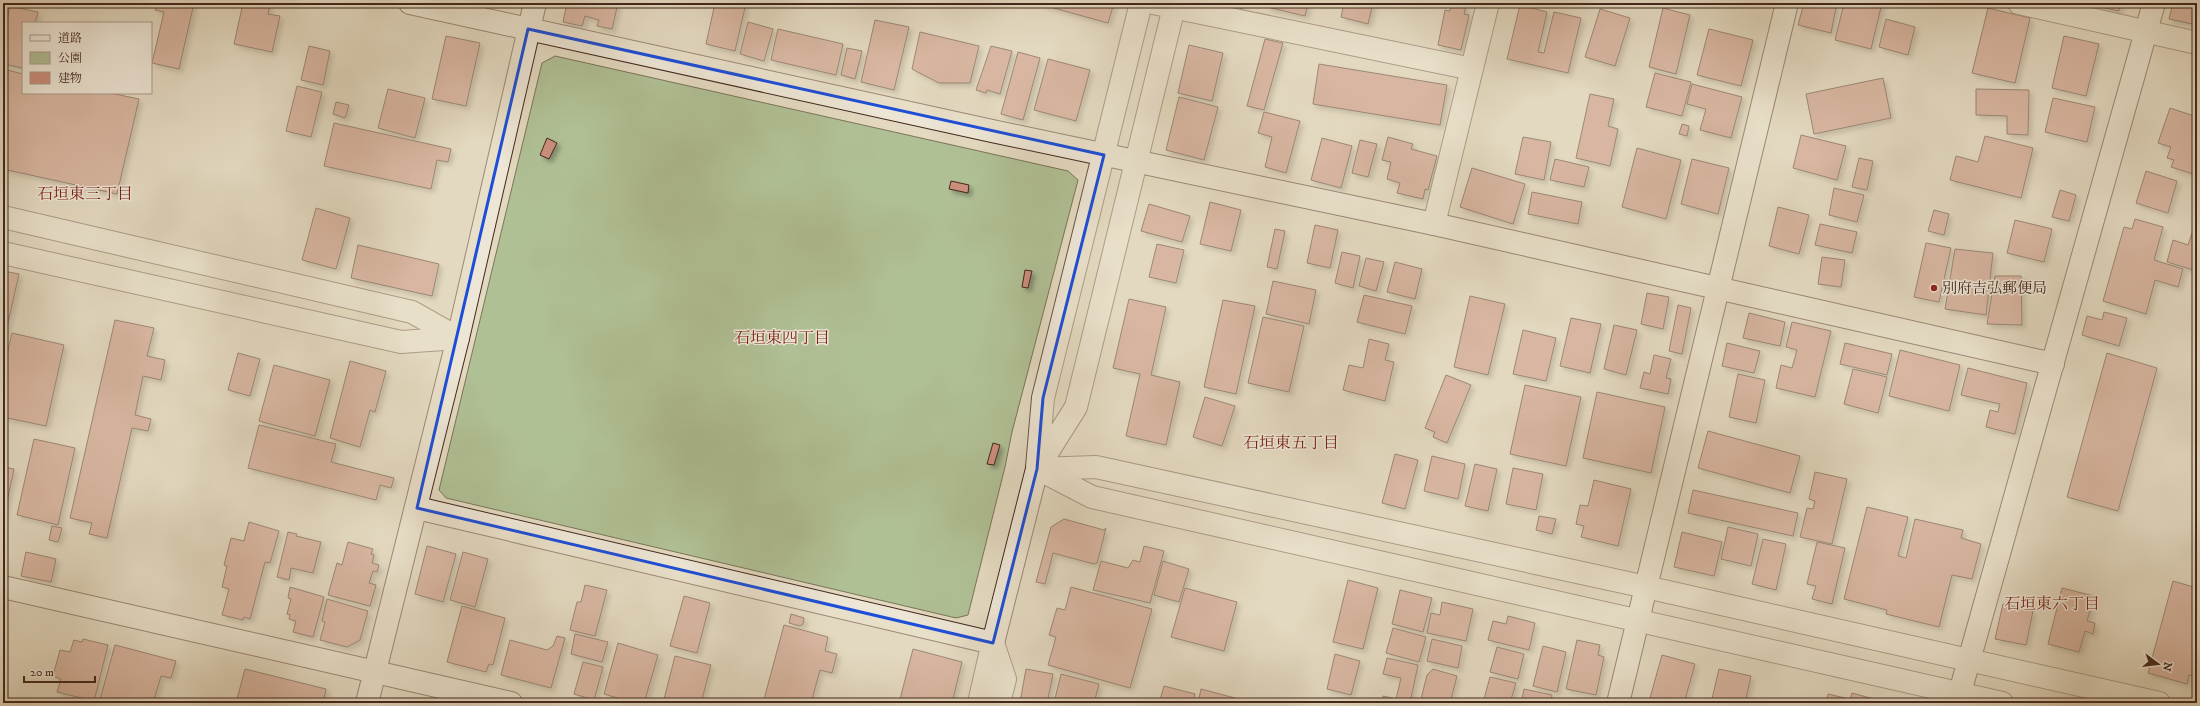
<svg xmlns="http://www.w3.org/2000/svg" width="2200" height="706" font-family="'IM FELL DW Pica','Noto Serif JP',serif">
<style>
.green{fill:#b0c095;stroke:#7a7459}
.building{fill:#cb8d7b;stroke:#43271d;filter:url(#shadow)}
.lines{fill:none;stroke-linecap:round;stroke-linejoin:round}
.street-casing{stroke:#6b5446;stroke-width:24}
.secondary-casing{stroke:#43271d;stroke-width:24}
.street{stroke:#ede6d6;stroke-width:22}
.secondary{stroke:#ede6d6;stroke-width:22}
.marked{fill:none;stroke:#1d4ed8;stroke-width:3;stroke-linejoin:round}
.poi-dot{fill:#8f2418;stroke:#ede6d6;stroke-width:1.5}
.labels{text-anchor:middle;stroke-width:3;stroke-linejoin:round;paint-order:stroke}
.poi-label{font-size:15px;fill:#43271d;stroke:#ede6d6;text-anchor:start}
.neighbourhood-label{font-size:16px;fill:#7a1f14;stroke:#ede6d6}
</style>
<defs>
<filter id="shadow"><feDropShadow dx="3.5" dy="3.5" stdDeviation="2" flood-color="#0004"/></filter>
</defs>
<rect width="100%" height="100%" fill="#e3d9c0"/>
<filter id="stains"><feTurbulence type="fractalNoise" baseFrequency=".005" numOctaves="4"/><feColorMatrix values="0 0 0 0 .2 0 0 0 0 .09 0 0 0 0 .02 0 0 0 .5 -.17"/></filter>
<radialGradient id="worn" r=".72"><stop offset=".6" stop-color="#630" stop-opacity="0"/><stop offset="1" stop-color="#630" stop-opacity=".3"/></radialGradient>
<!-- green -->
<path class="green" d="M555,56L1068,171L1078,180L1012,432L1005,467L968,615L956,618L446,498L439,490L542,63Z"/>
<!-- building -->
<path class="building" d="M156,3H194L179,69L152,63L164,12L155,10Z
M243,3L270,4L268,14L280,16L272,52L234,44Z
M567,3H618L612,29L597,26L599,20L585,16L582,26L563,22Z
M715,3H746L735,51L706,44Z
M1043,3H1114L1108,23L1043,5Z
M1203,3H1242L1239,15Z
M1268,3H1308L1305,16L1267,7Z
M1344,3H1373L1368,24L1341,17Z
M1452,3L1466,6L1464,14L1469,15L1461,50L1438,45L1445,10L1450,11Z
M1804,3H1837L1831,33L1798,25Z
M1844,3H1882L1871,49L1835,40Z
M2082,3H2120L2119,11Z
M2173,3H2197V25L2169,19Z
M1520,5L1547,12L1538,52L1544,53L1554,12L1581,18L1568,73L1507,59Z
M10,6L38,12L35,23H23V68L3,64L8,34L4,33Z
M1663,8L1690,15L1676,74L1649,67Z
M1988,8L2030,18L2015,83L1972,73Z
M1600,9L1630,18L1615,66L1585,57Z
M1886,19L1915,27L1908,55L1879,47Z
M875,20L909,27L894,90L861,82Z
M748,22L773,29L764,61L740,54Z
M778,29L843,44L836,75L771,60Z
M1709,29L1753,40L1741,86L1697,75Z
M920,32L979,46L970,83H939L912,69Z
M446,36L480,43L466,106L432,99Z
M2064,36L2099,44L2086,96L2052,88Z
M1265,39L1283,43L1264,110L1247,106Z
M1189,45L1223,53L1212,101L1178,93Z
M309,46L330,51L323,85L301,80Z
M991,46L1012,51L1000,94L987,90L986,93L976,90Z
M847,48L862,51L855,79L841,75Z
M1018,52L1040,58L1023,120L1001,114Z
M1048,59L1090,70L1076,121L1034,110Z
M1319,64L1447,85L1440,125L1313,104Z
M3,69L23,74V93H110L139,99L117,194L3,169Z
M1655,73L1691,82L1682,116L1646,107Z
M1883,78L1891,118L1814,134L1806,94Z
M1692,84L1742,97L1731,138L1700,130L1706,109L1687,104Z
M297,86L322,92L311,137L286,131Z
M388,89L425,98L415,138L378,128Z
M1976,89L2029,90L2028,135L2007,134V116L1976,115Z
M1590,94L1614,99L1608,126L1618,129L1610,166L1576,158Z
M1179,97L1218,107L1204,160L1166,150Z
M2053,98L2095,107L2087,142L2045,132Z
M336,102L349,105L345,118L333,114Z
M2170,108L2197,117V175L2171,167L2174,160L2167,158L2171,147L2158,143Z
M1264,112L1300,121L1286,173L1265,167L1272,137L1258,133Z
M334,123L451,149L448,162L437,160L431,189L324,166Z
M1682,124L1689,126L1687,136L1679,134Z
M1801,135L1846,146L1837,180L1793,168Z
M1985,136L2033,148L2021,198L1950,180L1956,156L1978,162Z
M1388,137L1413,144L1411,149L1437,156L1428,190L1425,189L1423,199L1397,193L1400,183L1387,179L1391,162L1382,160Z
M1523,137L1551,142L1544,180L1515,174Z
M547,138L557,143L549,159L540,155Z
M1322,138L1352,146L1341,188L1311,180Z
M1360,140L1377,144L1368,177L1352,173Z
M1637,148L1681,160L1666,219L1622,207Z
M1859,158L1873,161L1867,190L1852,187Z
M1555,159L1589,167L1584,187L1550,180Z
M1692,159L1729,168L1718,214L1681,204Z
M1472,168L1525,184L1513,224L1460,207Z
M2146,171L2177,181L2168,213L2136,203Z
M951,181L969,185L968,193L949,189Z
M1834,188L1864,195L1857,222L1829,215Z
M2060,190L2076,195L2069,221L2052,217Z
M1532,192L1582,202L1578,224L1528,214Z
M1210,202L1241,210L1231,251L1200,244Z
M1149,204L1190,216L1182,242L1141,231Z
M1778,207L1809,215L1799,254L1769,246Z
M316,208L350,218L336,269L302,260Z
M1934,210L1949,214L1944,235L1928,231Z
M2135,219L2163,227L2154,260L2183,269L2178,287L2155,280L2146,314L2103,301L2124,227L2132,229Z
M2015,220L2052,229L2044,262L2007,253Z
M1820,224L1857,232L1852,253L1815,245Z
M1315,225L1338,230L1330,268L1307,263Z
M1275,229L1285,231L1277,269L1267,267Z
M2192,233L2197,235V271L2167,262L2173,240L2188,245Z
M1926,243L1951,248L1939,302L1914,297Z
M1157,244L1184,250L1176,283L1149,277Z
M358,245L439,264L432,296L351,278Z
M1955,249L1993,253L1986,315L1945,309Z
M1342,252L1360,256L1353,288L1335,283Z
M1822,257L1845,260L1841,287L1818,284Z
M1366,258L1384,262L1376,291L1359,286Z
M1395,262L1422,269L1415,299L1387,292Z
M1025,270L1032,271L1028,288L1022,287Z
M3,271L19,274L3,345Z
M1995,276H2021L2022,325L1987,324Z
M1273,281L1316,290L1309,324L1266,314Z
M1647,293L1669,297L1663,329L1641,324Z
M1364,295L1412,306L1405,334L1357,322Z
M1470,296L1505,304L1488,375L1454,367Z
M1129,299L1166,307L1151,375L1180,382L1166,445L1126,436L1140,374L1113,368Z
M1223,300L1255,306L1236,394L1204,387Z
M1678,305L1691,308L1682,354L1669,351Z
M2104,312L2127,318L2119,346L2082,335L2087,316L2102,320Z
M1749,313L1785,322L1780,346L1743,338Z
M1263,317L1304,326L1289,392L1248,383Z
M1571,318L1601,324L1590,373L1560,366Z
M115,320L154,328L147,356L165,360L161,380L143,376L135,415L151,419L148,431L132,428L107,538L89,534L92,523L70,518Z
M1792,322L1831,331L1815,397L1776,388L1781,365L1792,368L1797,350L1786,347Z
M1614,325L1637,330L1626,375L1604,369Z
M1523,330L1556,338L1546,381L1513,374Z
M12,333L64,345L46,426L3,417V372Z
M1369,339L1389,344L1385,360L1394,362L1385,401L1343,390L1349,365L1363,368Z
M1727,343L1760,351L1754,373L1722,366Z
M1845,343L1892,354L1887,375L1840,364Z
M1900,350L1960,365L1949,411L1889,396Z
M238,353L260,359L250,396L228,390Z
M2107,353L2157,368L2118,511L2067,497Z
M1654,355L1671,359L1666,378L1671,379L1668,394L1640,388L1644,372L1650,374Z
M350,361L386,371L375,412L370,410L360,447L330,438Z
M274,365L330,380L315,436L259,421Z
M1968,368L2027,383L2015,434L1986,427L1990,410L1998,412L2000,404L1961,395Z
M1853,369L1887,377L1878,413L1844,404Z
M1738,374L1765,380L1756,423L1729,417Z
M1446,375L1471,385L1447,443L1433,437L1435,432L1425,428Z
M1525,385L1581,397L1566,466L1510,454Z
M1597,392L1665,407L1651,473L1583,458Z
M1205,397L1235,406L1222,446L1193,437Z
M259,425L336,444L331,462L394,478L391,488L380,485L376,500L248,468Z
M1708,431L1800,456L1790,493L1698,468Z
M34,439L75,448L58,525L17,515Z
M993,443L1000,445L994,465L987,464Z
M1395,454L1418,460L1405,509L1382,503Z
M1432,456L1465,464L1458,499L1424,491Z
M1475,464L1497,469L1488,511L1465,506Z
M3,467L14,469L4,516H3Z
M1513,468L1543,474L1536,510L1506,504Z
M1815,472L1847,479L1832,544L1800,537L1807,508L1813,509L1815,501L1809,499Z
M1594,480L1631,489L1618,546L1581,537L1584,526L1576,524L1580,505L1588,506Z
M1693,490L1798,513L1793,536L1688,513Z
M1867,507L1908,517L1898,556L1906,558L1915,519L1963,530L1961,538L1981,544L1972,579L1952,575L1939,627L1886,614L1887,610L1844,599Z
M1539,516L1556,519L1552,534L1536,530Z
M1064,519L1104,530L1106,528L1097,563L1094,564L1053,553L1045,584L1036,582L1051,527Z
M249,522L279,531L270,563L265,562L250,619L244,617L243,620L222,615L229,589L222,587L227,566L224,565L231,538L244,541Z
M52,526L62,528L58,542L49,540Z
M1728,527L1758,534L1751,566L1721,559Z
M288,532L297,534L296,536L321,542L313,573L291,568L289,580L277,577Z
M1682,532L1722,542L1714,576L1674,567Z
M1763,539L1786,544L1776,590L1752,584Z
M348,542L373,549L371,554L374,555L372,563L379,565L377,572L373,571L369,583L376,585L370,606L328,595L337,563L342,565Z
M1817,542L1845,548L1832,604L1812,599L1816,586L1807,584Z
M427,546L456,554L443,602L415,594Z
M1144,546L1164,551L1150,603L1093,590L1101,561L1128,568L1133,560L1140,562Z
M26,552L56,559L51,582L21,576Z
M463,552L488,559L475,607L450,600Z
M1163,561L1189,569L1179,602L1154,595Z
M1348,580L1378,588L1363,649L1333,642Z
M2173,581L2197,588V663L2194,676L2189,675L2187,684L2148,673Z
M585,585L607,590L595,636L570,630L577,602H581Z
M290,587L324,597L313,637L293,632L296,621L289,619L290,615L287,614L291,599L288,598Z
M1071,587L1152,609L1130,688L1048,665L1056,637L1049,635L1057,608L1065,610Z
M1185,588L1237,602L1224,651L1171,637Z
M2062,588L2094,596L2087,621L2095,623L2093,634L2085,631L2079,652L2048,644Z
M1400,590L1432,598L1423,632L1392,624Z
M684,596L710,603L697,653L670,646Z
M327,599L368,611L360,640L347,647L320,640L325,622L322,621Z
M1442,602L1473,609L1466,641L1427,633L1431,613L1440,615Z
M2003,604L2033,611L2026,645L1995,639Z
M462,606L505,618L493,665L489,664L486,672L447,662Z
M791,614L804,618L803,624L800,626L789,623Z
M1508,616L1535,623L1529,650L1488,640L1493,621L1506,624Z
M784,625L828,637L825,651L837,654L832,673L820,670L811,703H763Z
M1393,628L1426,637L1419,662L1386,653Z
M575,634L608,642L602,662L571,654Z
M557,636L565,638L551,688L501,675L510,640L547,650L553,646Z
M83,639L108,645L94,701L57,692L61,679L53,676L60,650L70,652L74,640L82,642Z
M1432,639L1462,646L1458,668L1427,661Z
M1577,640L1600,645L1598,655L1604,657L1596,695L1566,689Z
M618,643L658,655L644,703H635L604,694Z
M115,645L176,661L171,678L161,676L154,700L159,701L158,703H99Z
M1543,646L1566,652L1557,692L1533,686Z
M1497,647L1524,654L1518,679L1490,672Z
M913,649L962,662L952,703H899Z
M1335,654L1360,661L1351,695L1327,689Z
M1662,655L1695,664L1684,703H1668L1650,698Z
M675,656L711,665L701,703H663Z
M1387,658L1418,665L1410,703H1382L1383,696L1396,699L1401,678L1383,674Z
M583,662L603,667L594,700L574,694Z
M245,669L326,689L323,703H236Z
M1026,669L1053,674L1047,703L1020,702Z
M1433,669L1457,676L1450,703H1420L1427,675Z
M1719,669L1751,676L1745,703H1711Z
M1061,674L1099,684L1094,703H1054Z
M1490,677L1516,683L1510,703L1484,699Z
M1164,686L1195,694L1192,703H1159Z
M1201,689L1246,701V703H1198Z
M1524,689L1552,695L1551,703H1521Z
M1852,693L1881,701L1880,703H1849Z
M1828,694L1849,699L1847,703H1826Z
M1559,699L1578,703H1558Z
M1785,700L1797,703H1784Z"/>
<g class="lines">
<!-- street casing -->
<g class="street-casing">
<path id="street" d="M1153,3L1472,69
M2019,3L2197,43
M3,217L412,312L458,338
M1434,224L1488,3
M3,253L401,342L458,338
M1037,467L1043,398L1141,3
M1037,469L1096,467L1646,587L2159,703
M1037,469L1076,407L1175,3
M1038,469L1092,497L2002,703
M993,643L1005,679L999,703
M979,703L992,646"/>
</g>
<!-- secondary casing -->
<g class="secondary-casing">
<path id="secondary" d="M410,3L992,131L1434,224L2053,364
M417,508L993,643L1037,469
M3,587L511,703
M367,703L458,338L535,3
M1618,703L1787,3
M1957,703L2154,3"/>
</g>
<!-- street -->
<use href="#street" class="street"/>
<!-- secondary -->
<use href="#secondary" class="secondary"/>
</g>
<!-- marked area -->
<path d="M0 0H2200V706H0ZM528,29L1104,155L1043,398L1037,469L993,643L417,508Z" fill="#e3d9c0" fill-opacity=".55" fill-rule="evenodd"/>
<path class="marked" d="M528,29L1104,155L1043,398L1037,469L993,643L417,508Z"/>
<!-- markers -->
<circle class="poi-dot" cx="1934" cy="288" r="4"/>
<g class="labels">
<!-- poi labels -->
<g class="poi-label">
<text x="1942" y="293">別府吉弘郵便局</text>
</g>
<!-- neighbourhood labels -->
<g class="neighbourhood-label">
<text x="85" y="199">石垣東三丁目</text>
<text x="782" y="343">石垣東四丁目</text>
<text x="1291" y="448">石垣東五丁目</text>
<text x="2052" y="609">石垣東六丁目</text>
</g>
</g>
<!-- margin -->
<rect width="2200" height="706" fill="none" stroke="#e3d9c0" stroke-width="16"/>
<rect x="4" y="4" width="2192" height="698" fill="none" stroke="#43271d" stroke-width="2"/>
<rect x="8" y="8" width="2184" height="690" fill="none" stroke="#43271d"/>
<!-- legend -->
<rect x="22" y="22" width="130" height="72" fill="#ede6d6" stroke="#a99a8c"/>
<rect x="30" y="35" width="20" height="6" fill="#ede6d6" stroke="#a99a8c"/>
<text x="58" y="42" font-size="12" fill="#43271d">道路</text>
<rect x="30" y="52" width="20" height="12" fill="#b0c095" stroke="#a99a8c"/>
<text x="58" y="62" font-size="12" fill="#43271d">公園</text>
<rect x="30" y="72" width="20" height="12" fill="#cb8d7b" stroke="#a99a8c"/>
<text x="58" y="82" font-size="12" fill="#43271d">建物</text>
<!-- north arrow -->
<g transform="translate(2158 664) rotate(105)" stroke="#ede6d6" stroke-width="3" paint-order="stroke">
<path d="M0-3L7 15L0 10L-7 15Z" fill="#43271d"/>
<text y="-6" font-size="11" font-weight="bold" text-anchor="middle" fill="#43271d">N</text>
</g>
<!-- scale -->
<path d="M24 676v6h71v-6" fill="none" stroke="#43271d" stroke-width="2"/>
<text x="30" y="676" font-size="12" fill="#43271d" stroke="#ede6d6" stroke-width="3" paint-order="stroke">20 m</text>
<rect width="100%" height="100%" filter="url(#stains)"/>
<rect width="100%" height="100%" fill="url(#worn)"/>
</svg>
